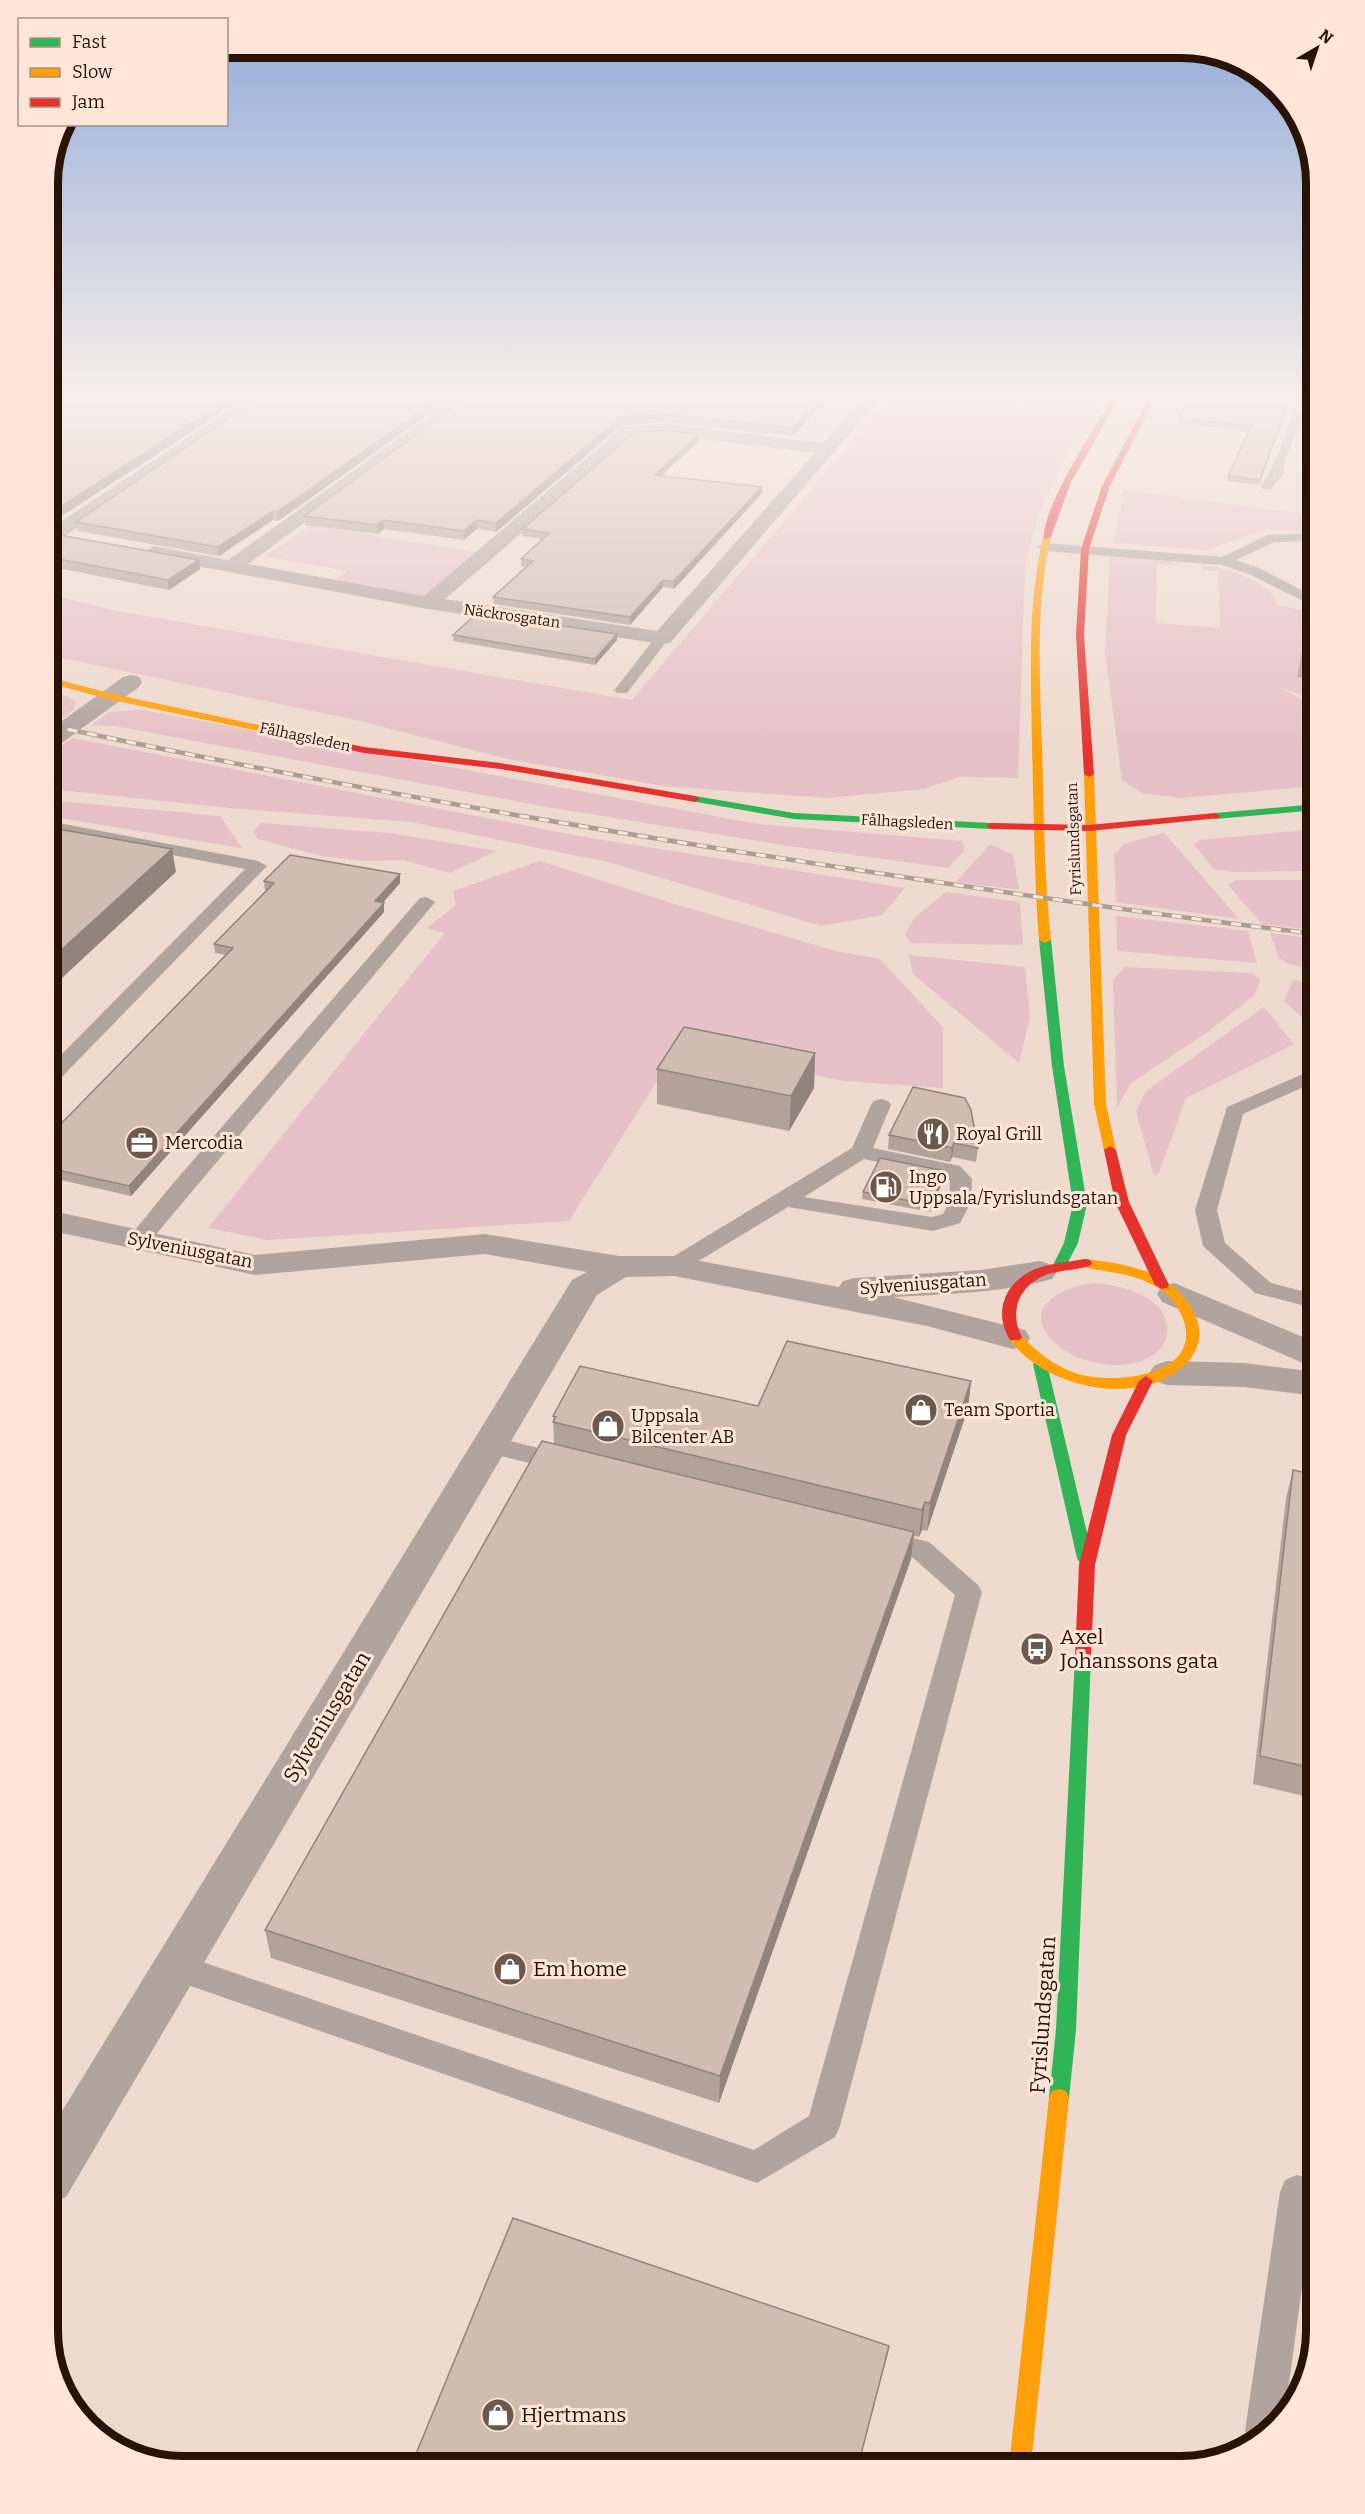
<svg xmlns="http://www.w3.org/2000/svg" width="1365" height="2514" font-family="Bitter,serif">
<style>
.green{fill:#e6c1c7}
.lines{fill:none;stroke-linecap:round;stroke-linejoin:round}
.lane{fill:#b1a49e;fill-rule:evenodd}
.street{fill:#b1a49e;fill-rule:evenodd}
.fast{fill:#30b455;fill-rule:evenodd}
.slow{fill:#ff9f0a;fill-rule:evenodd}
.jam{fill:#e5322d;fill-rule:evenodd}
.rail-casing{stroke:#ab9e95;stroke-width:4.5}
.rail{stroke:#ffe6d8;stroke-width:3;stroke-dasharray:10;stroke-linecap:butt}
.wall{fill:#b3a297}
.shaded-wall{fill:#92847b}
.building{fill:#d0bcb0;stroke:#92847b;stroke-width:1.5}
.labels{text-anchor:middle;stroke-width:6;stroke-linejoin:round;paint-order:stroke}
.far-street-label{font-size:15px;fill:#281306;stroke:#ffe6d8}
.poi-label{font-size:18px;fill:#281306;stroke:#ffe6d8;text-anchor:start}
.street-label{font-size:18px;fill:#281306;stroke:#ffe6d8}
.near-poi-label{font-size:21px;fill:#281306;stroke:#ffe6d8;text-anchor:start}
.near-street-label{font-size:21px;fill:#281306;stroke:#ffe6d8}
.rim{fill:none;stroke:#281306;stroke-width:8}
</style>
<rect width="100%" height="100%" fill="#eedace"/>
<!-- green -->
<path class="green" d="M890,397H1104L1062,463L1038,516L1025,565L1018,778L960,777L924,789L827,798L663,786L508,759L360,721L48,655V594L111,610L632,700Z
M1124,490L1317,515V533L1267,529L1207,550L1114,543Z
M311,525L480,553L429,597L335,580L347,571L265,556Z
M1110,556L1171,560L1172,565L1157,564L1156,623L1220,628L1218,571L1202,570L1201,567C1219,563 1257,579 1270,592C1273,595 1275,601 1277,605L1317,613V656L1298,677L1317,681V700L1279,687L1317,707V786L1180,798L1142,793L1122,780L1105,652Z
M48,691L66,696L76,702L73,710L63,718L48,715Z
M143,710L758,824L963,841L964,851L948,868L782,845L547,807L115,726L92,725L109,712Z
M72,738L590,838L905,888L882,915L821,926L608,862L411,822L229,808L48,789V755Z
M48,800L220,816L242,848L48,816Z
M261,823L389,833L496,851L450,873L403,860L362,861L321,856L258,839L253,832Z
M1316,829L1309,849L1312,871L1236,872L1214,869L1194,845L1200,840Z
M1164,833L1173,843L1239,919L1116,902L1114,854L1124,844Z
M990,844L1013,855L1019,890L956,882Z
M540,861L681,906L836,951L880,959L943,1027V1088L843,1081L679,1046L569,1221L268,1240L208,1228L445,933L427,928L456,905L453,891Z
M1236,880H1302L1317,902V930L1262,924L1228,885Z
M946,892L1020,902L1023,945L910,943L905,934L915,917Z
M1116,916L1248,931L1257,963L1117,951Z
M1270,933L1317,939V970L1288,964L1279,958Z
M909,955L1025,967L1030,1018L1019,1063L913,974Z
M1125,967L1250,973L1261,979L1254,996L1206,1033L1131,1083L1117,1108L1113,980Z
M1293,980L1317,984V1031L1284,1001Z
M1264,1007L1294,1044L1186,1098L1159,1173L1154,1176L1136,1111L1146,1091Z
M1094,1283C1119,1285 1169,1296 1167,1330C1167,1338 1164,1345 1158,1351C1131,1376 1072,1365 1050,1338C1022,1304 1067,1286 1094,1283Z"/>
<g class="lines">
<!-- lane -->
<path class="lane" d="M1299,397H1311L1285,460L1283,474L1271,489H1263L1261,486C1277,465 1288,424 1299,397Z
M1317,533V541L1274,542L1236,560L1259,568L1317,598V608L1249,574L1222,565L1044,551L1037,547L1044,543L1222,557L1267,535Z
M662,634L667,635L669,638L667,641L627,693H617L614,690L617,687L657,635Z
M48,821L258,861L267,866L55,1084L48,1086V1068L245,869L48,831Z
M426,897L435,902L432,906L147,1245H131L128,1240L131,1235L170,1187L420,898Z
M1317,1068V1081L1243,1114L1217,1210L1225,1243L1271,1283L1317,1295V1309L1255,1293L1203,1246L1195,1210L1227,1107Z
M881,1099L888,1101L891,1105L873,1148L960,1166L972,1179L971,1202L960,1223L933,1231L788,1207L682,1271H666L663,1266L666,1261L852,1148L871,1105L874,1101ZM864,1159L945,1176L950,1181L949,1202L943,1214L932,1217L804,1197Z
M490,1436L571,1456L575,1462L571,1468L562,1471L481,1451L478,1445L481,1439Z
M883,1530L929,1542L978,1585L982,1592L840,2126L835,2137L757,2183L165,1977L160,1967L165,1957L176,1953L754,2150L809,2116L955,1595L912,1557L874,1547L870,1540L874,1533Z
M1297,2175L1317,2181V2215L1312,2213L1285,2413L1250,2442L1245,2431L1280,2192L1285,2180Z"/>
<!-- street -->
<path class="street" d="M249,397H269L62,538H48V530Z
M457,397H476L248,564L424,596L623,427L663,424L823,443L864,397H881L670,643L662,644L428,609L154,558L144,552L154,546L228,560ZM663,434L815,453L657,631L445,599L634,436Z
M131,675L139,677L142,682L139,687L56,747L48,749V731L123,677Z
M48,1210L255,1255L485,1234L619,1256H674L839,1287L843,1281L855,1278L981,1270L1040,1261L1052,1265L1057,1272L1052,1279C1000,1293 946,1294 893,1297L1025,1330L1030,1338L1025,1346L1013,1349L927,1326L674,1276L626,1277L597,1295L66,2197L48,2204V2134L567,1288L572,1280L587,1272L485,1254L255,1275L48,1230Z
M1174,1283L1317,1343V1369L1162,1302L1157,1294L1162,1286Z
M1167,1361L1245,1363L1317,1372V1396L1245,1387L1167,1385L1155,1381L1149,1373L1155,1365Z"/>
<!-- fast -->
<path class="fast" d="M695,796L794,813L991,823L996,826L991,829L794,819L691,801L690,799Z
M1317,804V810L1215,819L1210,816L1215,813Z
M1045,937L1051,940L1064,1066L1087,1204L1078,1243L1065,1268L1060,1269L1053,1265L1064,1243L1073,1204L1052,1066L1039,940Z
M1040,1359L1047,1364L1093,1558L1091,1562L1085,1564L1079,1562L1077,1558L1033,1364Z
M1083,1651L1089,1652L1091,1657L1076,2030L1069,2098L1066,2105L1059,2107L1052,2105L1049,2098L1056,2030L1075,1657L1077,1652Z"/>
<!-- slow -->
<path class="slow" d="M1047,535L1051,537C1035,607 1040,676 1042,747C1044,812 1044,876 1051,940L1045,943L1039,940C1034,876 1034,812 1032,747C1031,676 1027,607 1043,537Z
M48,677L113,694L301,734L306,737L301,740L112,700L48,683Z
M1089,771L1094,774L1106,1104L1116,1150L1110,1154L1104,1150L1094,1104L1084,774Z
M1085,1259C1129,1264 1177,1272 1196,1317C1204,1335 1198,1353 1184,1366C1137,1409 1041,1387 1008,1337L1015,1332L1020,1334C1036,1351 1053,1365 1075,1373C1113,1386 1207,1376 1182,1316C1176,1303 1168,1293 1155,1286C1131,1272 1106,1273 1080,1266L1078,1263L1080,1260Z
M1059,2089L1066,2091L1069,2098L1031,2466H1009L1049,2098L1052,2091Z"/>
<!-- jam -->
<path class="jam" d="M1113,397H1120L1071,482L1051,537L1044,539C1041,509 1096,425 1113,397Z
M1149,397H1156L1110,486L1089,549L1084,635L1094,774L1089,777L1084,774L1076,635L1081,549L1102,486Z
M301,734L364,747L500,763L695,796L700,799L695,802L500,769L364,753L298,739V735Z
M1215,813L1220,816L1219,818L1089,831L991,829L986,826L991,823L1089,825Z
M1110,1146L1116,1150L1129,1202L1169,1285L1167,1288L1162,1289L1155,1285L1115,1202L1104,1150Z
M1085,1259L1090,1260L1092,1263L1090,1266C1076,1270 1062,1270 1048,1274C1020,1284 1008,1311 1022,1337L1020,1340H1010C992,1311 1006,1280 1038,1268C1053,1263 1069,1262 1085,1259Z
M1146,1376L1153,1381L1126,1435L1095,1565L1091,1657L1089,1662L1083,1663L1077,1662L1075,1657L1079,1565L1112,1435L1139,1381Z"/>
<!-- rail casing -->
<g class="rail-casing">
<path id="rail" d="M48,725C299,779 551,823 805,862C975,888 1146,914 1317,934"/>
</g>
<!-- rail -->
<use href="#rail" class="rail"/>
</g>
<!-- wall -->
<path class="wall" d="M260,397H453L278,521L273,520L219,556L78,531L76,522Z
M468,397H830L792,436L663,422L622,425L496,532L477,529L464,540L384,529L378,534L305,525L304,516Z
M1291,397L1259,485L1227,481L1228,476L1249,431L1178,423V418Z
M699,441L662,475L762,493L674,589L663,587L630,625L494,604L493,597L526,567L521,566V559L542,539L522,536V529Z
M48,533L199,560L200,569L169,590L48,566Z
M1317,541V577L1306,575L1311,547Z
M1317,633V681L1297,677L1303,647Z
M617,634V640L595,665L453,641V635Z
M400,874V883L383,903L384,912L131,1196L48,1177V1137L225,955L215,953L214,944L267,891L265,890L264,881Z
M815,1053L814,1088L789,1131L657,1104V1069Z
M965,1098L978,1148L976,1162L952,1157L950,1162L888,1149L889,1135Z
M945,1171L944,1178L930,1212L862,1199L863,1192Z
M971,1381L968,1408L927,1531L922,1530L919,1537L914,1536L911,1559L719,2103L271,1958L265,1930L554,1444L553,1416L758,1406Z
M1293,1470L1317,1475V1799L1253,1784L1286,1498Z
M1317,2280V2331L1310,2354Z"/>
<!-- shaded-wall -->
<path class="shaded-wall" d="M231,397H245L48,525V515Z
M441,397H453L278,521L277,512Z
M822,397H830L792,436L793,428Z
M1290,397H1291L1259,485L1260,480Z
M663,414V422L622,425L496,532V523L621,417Z
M699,434V441L655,481V475Z
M762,487V493L674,589L673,582Z
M272,512L273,520L219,556L218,547Z
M383,520L384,529L378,534L377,525Z
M476,520L477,529L464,540V531Z
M199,560L200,569L169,590L168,580Z
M663,580V587L630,625V617Z
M617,634V640L595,665V659Z
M172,849L176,872L48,991V962Z
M400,874V883L376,910L375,901Z
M384,903V912L131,1196L129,1186Z
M815,1053L814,1088L789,1131L791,1096Z
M954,1143L952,1157L950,1162L952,1148Z
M945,1171L944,1178L930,1212L931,1205Z
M971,1381L968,1408L927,1531L930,1503Z
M925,1502L922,1530L919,1537L922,1510Z
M914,1532L911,1559L719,2103L720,2076Z
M889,2346L888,2353L858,2466Z"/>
<!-- building -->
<path class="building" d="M68,397H231L48,515V407Z
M260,397H441L277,512H272L218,547L76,522Z
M468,397H822L793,428L663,414L621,417L496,523L476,520L464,531L383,520L377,525L304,516Z
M1189,397H1290L1260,480L1228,476L1251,426L1178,418Z
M663,430L699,434L655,475L762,487L673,582L663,580L630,617L493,597L533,561L521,559L549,533L522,529L635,432Z
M48,533L199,560L168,580L48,557Z
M1317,541V548L1311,547Z
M477,613L617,634L595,659L453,635Z
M1317,633V651L1303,647Z
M52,828L172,849L48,962V831Z
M290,855L400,874L375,901L384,903L129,1186L48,1168V1137L233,948L214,944L274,883L264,881Z
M684,1027L815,1053L791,1096L657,1069Z
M913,1087L965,1098L971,1110L978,1148L954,1143L952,1148L889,1135Z
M880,1158L945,1171L931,1205L863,1192Z
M787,1341L971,1381L930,1503L925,1502L922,1510L553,1422L556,1417L553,1416L580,1366L758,1406Z
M542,1441L914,1532L720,2076L265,1930Z
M1293,1470L1317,1475V1769L1260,1756Z
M513,2218L889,2346L858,2466H411Z"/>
<!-- sky -->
<linearGradient id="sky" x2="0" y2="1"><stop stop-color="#8ea9d9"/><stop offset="0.53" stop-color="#f7eee9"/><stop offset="1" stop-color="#f7eee9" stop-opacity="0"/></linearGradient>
<rect width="1365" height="749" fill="url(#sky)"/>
<!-- icons -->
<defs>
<g id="restaurant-disc" transform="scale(1.725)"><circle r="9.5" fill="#6d594c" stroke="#ffe6d8"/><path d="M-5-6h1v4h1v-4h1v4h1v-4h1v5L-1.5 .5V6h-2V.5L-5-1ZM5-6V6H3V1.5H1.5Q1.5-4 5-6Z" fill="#fff"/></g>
<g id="office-disc" transform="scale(1.725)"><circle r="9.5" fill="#6d594c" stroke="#ffe6d8"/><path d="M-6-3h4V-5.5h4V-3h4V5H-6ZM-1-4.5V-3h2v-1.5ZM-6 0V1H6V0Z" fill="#fff"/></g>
<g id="fuel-disc" transform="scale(1.725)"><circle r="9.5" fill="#6d594c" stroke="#ffe6d8"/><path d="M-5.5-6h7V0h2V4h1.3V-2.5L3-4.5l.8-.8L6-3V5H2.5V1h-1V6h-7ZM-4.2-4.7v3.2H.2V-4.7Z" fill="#fff"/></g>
<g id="shop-disc" transform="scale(1.725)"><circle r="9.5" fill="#6d594c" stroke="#ffe6d8"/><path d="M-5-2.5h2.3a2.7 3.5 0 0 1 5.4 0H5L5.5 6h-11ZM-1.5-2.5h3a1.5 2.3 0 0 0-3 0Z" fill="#fff"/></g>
<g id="bus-disc" transform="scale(1.725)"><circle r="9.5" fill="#6d594c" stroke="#ffe6d8"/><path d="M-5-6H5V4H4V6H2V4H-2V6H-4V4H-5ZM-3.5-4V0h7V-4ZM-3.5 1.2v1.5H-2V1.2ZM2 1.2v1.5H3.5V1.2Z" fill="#fff"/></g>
</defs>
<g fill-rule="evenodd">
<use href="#restaurant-disc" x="933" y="1134"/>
<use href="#office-disc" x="142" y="1143"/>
<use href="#fuel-disc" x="886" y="1187"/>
<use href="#shop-disc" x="921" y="1410"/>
<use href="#shop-disc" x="608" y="1426"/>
<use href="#bus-disc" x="1037" y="1649"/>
<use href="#shop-disc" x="510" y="1969"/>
<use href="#shop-disc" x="498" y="2415"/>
</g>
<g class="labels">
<!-- far-street labels -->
<g class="far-street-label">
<text transform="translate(512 616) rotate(8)" y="5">Näckrosgatan</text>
<text transform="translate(305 737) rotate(12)" y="5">Fålhagsleden</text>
<text transform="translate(907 822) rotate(3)" y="5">Fålhagsleden</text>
<text transform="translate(1074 839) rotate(-92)" y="5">Fyrislundsgatan</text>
</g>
<!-- poi labels -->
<g class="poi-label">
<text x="956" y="1140">Royal Grill</text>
<text x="165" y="1149">Mercodia</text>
<text x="909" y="1183">Ingo<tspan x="909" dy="21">Uppsala/Fyrislundsgatan</tspan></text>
<text x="944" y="1416">Team Sportia</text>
<text x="631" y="1422">Uppsala<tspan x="631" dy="21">Bilcenter AB</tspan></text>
</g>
<!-- street labels -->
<g class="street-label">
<text transform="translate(190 1250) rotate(11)" y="6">Sylveniusgatan</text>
<text transform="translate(923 1284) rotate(-4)" y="6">Sylveniusgatan</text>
</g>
<!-- near-poi labels -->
<g class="near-poi-label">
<text x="1060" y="1644">Axel<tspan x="1060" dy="24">Johanssons gata</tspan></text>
<text x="533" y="1976">Em home</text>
<text x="521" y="2422">Hjertmans</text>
</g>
<!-- near-street labels -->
<g class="near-street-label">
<text transform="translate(327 1717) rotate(-59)" y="7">Sylveniusgatan</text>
<text transform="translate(1043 2015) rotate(-86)" y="7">Fyrislundsgatan</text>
</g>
</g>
<!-- crop -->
<path d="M0 0H1365V2514H0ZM183 58H1181A125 125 0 0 1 1306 183V2331A125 125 0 0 1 1181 2456H183A125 125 0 0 1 58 2331V183A125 125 0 0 1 183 58Z" fill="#ffe6d8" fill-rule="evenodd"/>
<path class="rim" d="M183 58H1181A125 125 0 0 1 1306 183V2331A125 125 0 0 1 1181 2456H183A125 125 0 0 1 58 2331V183A125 125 0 0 1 183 58Z"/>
<!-- legend -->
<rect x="18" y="18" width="210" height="108" fill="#ffe6d8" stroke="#a99284" stroke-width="1.5"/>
<rect x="30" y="38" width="30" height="9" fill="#30b455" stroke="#a99284" stroke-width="1.5"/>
<text x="72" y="48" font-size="18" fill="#281306">Fast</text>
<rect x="30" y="68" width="30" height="9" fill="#ff9f0a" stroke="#a99284" stroke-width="1.5"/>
<text x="72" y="78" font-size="18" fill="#281306">Slow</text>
<rect x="30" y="98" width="30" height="9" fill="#e5322d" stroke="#a99284" stroke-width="1.5"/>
<text x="72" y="108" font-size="18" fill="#281306">Jam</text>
<!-- north arrow -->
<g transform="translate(1317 48) rotate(39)" stroke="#ffe6d8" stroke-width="4.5" paint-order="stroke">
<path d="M0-4.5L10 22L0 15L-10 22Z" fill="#281306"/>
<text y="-9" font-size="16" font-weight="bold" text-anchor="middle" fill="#281306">N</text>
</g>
</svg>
